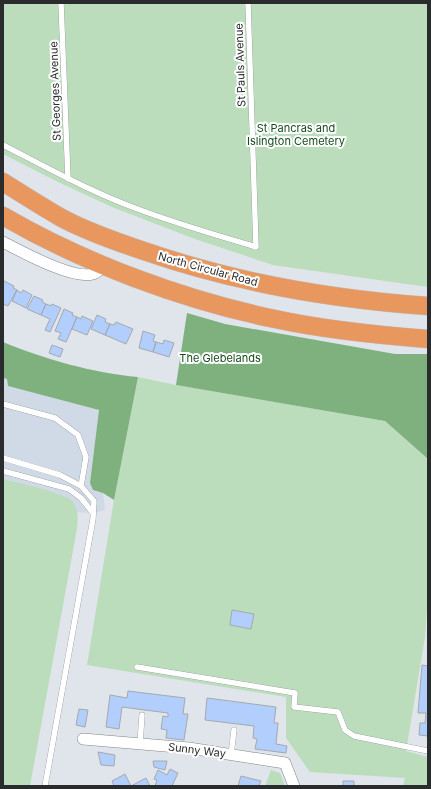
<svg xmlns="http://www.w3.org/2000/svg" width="431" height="789" font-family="Inter,sans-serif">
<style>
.built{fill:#d0d9e6}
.green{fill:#bdb}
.forest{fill:#7fb17f}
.building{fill:#b2cefc;stroke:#a4a9af}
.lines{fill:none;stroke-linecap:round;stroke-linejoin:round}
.service-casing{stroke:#81858b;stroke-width:6}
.minor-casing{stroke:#81858b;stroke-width:12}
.trunk-casing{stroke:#bfbfc0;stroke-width:19}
.service{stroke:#fff;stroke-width:5.5}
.minor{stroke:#fff;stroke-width:11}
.trunk{stroke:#e8985f;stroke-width:18}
.labels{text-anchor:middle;stroke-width:4;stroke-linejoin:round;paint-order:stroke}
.street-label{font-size:11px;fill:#292b2d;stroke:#fff}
.park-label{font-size:11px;fill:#154b1b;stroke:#fff}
</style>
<rect width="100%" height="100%" fill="#e0e4eb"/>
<!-- built -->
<path class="built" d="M3,378L7,379L8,386L99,410L90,483L98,492L103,493L105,510L93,513L77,512L75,506L63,496L3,479Z"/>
<!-- green -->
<path class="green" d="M3,3H428V287L273,265L195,239L112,207L56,181L3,154Z
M138,377L176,385L385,421L428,459V595L425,637L406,751L428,757V786H403L405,778L310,772L286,738V697L87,665L114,500Z
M3,479C18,483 61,492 71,500C74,503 76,507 77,511C79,522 76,534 74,545L30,786H3Z
M271,770L280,773L285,786H265Z"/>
<!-- forest -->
<path class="forest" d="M187,313L225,324L395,354H428V459L385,421L176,385Z
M3,342C44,359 93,373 138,377L114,500L103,493L93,490L90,483L99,410L8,386L7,379L3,378Z"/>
<!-- building -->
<path class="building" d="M4,281L14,286L13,288L17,290L8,306L3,304V284Z
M17,290L21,293L23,290L32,295L26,308L12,301Z
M34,296L43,300L42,302L46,304L41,315L27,309Z
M46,304L51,306L52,304L61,308L50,332L45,330L50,319L41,315Z
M64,309L73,313L72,315L77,317L66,342L58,339L61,333L55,331Z
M97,315L106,319L105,322L110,324L105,335L91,329Z
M82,316L93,321L87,335L72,329L77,317L81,319Z
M116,322L133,329L126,344L105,335L110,324L114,325Z
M143,331L155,335L153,341L156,342L153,352L139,348Z
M164,340L174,343L169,357L153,352L156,342L163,344Z
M52,345L63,349L60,357L49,353Z
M232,610L254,614L251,629L230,625Z
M422,665L428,666V736L419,735L420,723H425L426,713H418Z
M128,691L185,698L183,714H188L184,740L166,738L167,730L161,729L163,716L168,717V713L122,707L119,729L106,727L110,695L127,698Z
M207,698L276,707L274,723H278L276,744L287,746L286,753L255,749L257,739L253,738L254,726L205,720Z
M79,709L88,710L85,727L76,725Z
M98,752L115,755L114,766L101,765Z
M153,761H167L165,770L154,767Z
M170,769L178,773L172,786H155L157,780L154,779L158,770L167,775Z
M125,774L131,786H114L112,781Z
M241,776L261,781L259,786H238Z
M146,778L150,786H131Z
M343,781H354V786H343Z"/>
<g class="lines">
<!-- service casing -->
<g class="service-casing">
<path id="service" d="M61,3L68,179
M3,145C46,167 89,191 135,208C174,223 216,235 256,247L248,3
M3,404L55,418L78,435L86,457L81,486
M3,458L60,475L81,486L94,501L93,519L45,786
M3,471L69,489L81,498L93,513
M137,667L295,693L294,707L338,712L345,730L354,736L428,751
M140,744L142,715
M231,755L234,730"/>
</g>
<!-- minor casing -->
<g class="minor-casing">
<path id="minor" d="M3,242C22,252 73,280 93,274C97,273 102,268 105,266
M83,739L189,748L285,763L294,786"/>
</g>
<!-- trunk casing -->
<g class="trunk-casing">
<path id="trunk" d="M3,182C22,194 41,206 60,217C85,231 117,242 144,251C236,283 331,299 428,306
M3,216C84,263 183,300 275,319C325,330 377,335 428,339"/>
</g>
<!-- service -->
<use href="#service" class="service"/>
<!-- minor -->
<use href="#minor" class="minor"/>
<!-- trunk -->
<use href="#trunk" class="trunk"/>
</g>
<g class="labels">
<!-- street labels -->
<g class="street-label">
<text transform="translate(240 65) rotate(-92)" y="4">St Pauls Avenue</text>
<text transform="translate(55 91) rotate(-92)" y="4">St Georges Avenue</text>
<text transform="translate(208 269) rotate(15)" y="4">North Circular Road</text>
<text transform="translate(197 750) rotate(7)" y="4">Sunny Way</text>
</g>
<!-- park labels -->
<g class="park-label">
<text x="296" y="132">St Pancras and<tspan x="296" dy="13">Islington Cemetery</tspan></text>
<text x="220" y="362">The Glebelands</text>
</g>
</g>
<!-- border -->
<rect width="431" height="789" fill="none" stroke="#292b2d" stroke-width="8"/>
</svg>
